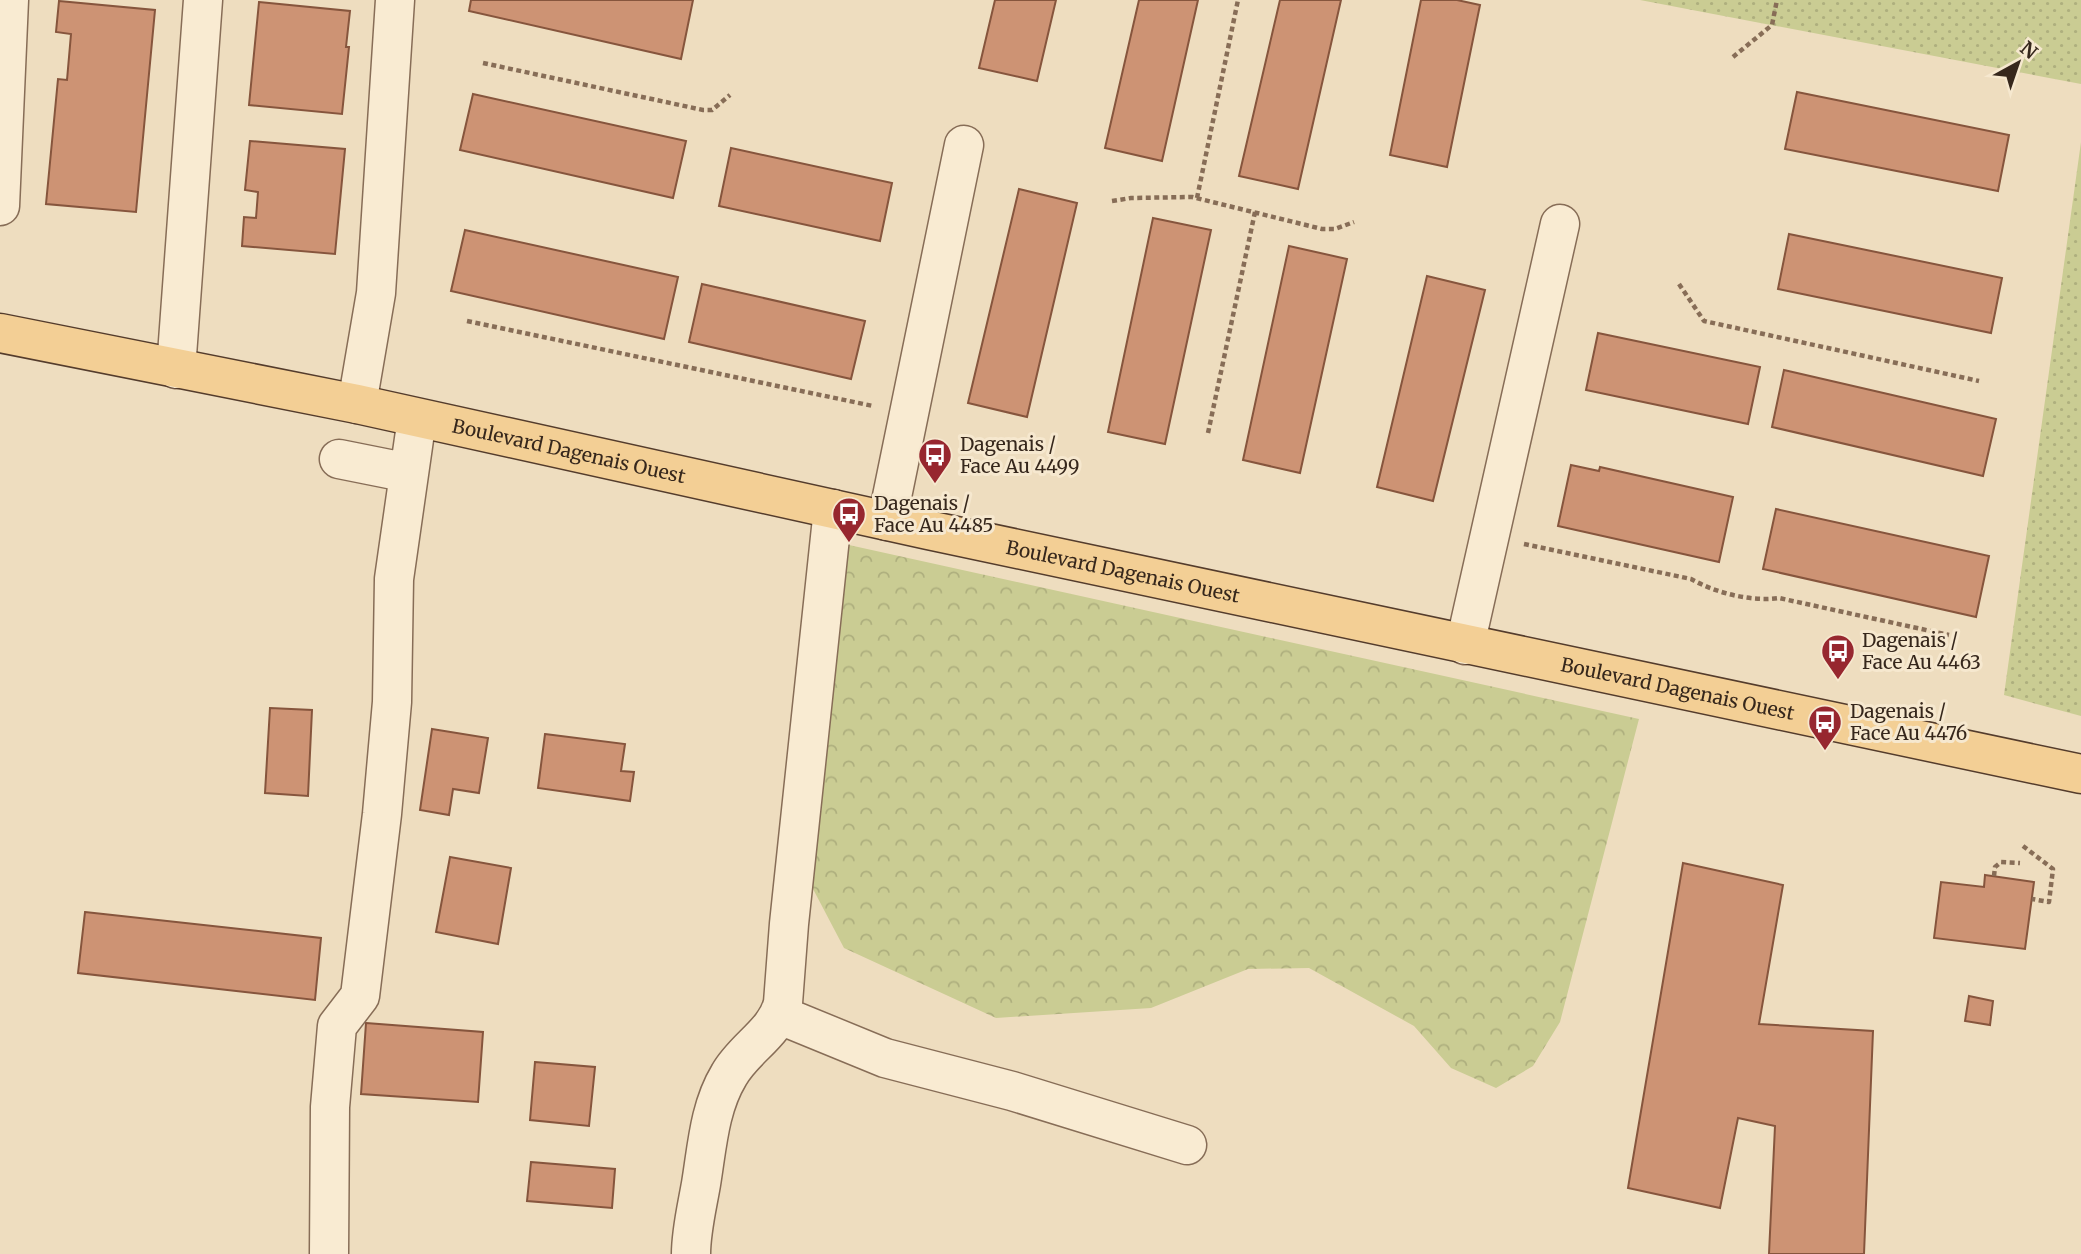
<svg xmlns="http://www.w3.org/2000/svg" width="2081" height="1254" font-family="Merriweather,serif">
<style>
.forest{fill:url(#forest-crowns)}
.park{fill:url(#park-dots)}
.building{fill:#cd9374;stroke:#86553d;stroke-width:2}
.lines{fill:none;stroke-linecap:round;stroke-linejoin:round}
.minor-casing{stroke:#876d57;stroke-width:41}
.major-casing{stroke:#543c2c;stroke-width:41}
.path{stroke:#876d57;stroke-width:4.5;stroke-dasharray:5 3.5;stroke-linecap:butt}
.minor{stroke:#f9ebd2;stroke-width:38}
.major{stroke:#f3cf95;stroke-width:38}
.labels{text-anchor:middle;stroke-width:6;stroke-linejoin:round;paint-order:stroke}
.poi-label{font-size:19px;fill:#36271c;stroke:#f6e8cf;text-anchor:start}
.street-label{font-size:19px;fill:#36271c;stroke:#f6e8cf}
</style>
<defs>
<pattern id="forest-crowns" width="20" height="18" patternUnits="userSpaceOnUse" patternTransform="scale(1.75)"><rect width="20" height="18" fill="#cacc93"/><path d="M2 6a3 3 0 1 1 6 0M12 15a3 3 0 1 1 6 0" fill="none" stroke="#aeaf7e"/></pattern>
<pattern id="park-dots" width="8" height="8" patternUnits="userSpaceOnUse" patternTransform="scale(1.75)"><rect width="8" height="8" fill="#cacc93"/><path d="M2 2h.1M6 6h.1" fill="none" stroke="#aeaf7e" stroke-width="1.8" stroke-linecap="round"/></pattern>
</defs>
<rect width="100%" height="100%" fill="#eeddbf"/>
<!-- forest -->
<path class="forest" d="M849,545L1639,719L1560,1022L1533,1066L1496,1088L1451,1068L1414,1026L1309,968L1248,969L1151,1008L996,1018L844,948L802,868Z"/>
<!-- park -->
<path class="park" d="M1640,0H2081V84Z
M2081,142V716L2004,695Z"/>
<!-- building -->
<path class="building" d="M471,0H693L681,59L469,11Z
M995,0H1056L1037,81L979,68Z
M1139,0H1198L1162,161L1105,148Z
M1280,0H1341L1298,189L1239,176Z
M1421,0H1457L1480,5L1447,167L1390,155Z
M59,1L155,10L136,212L46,204L58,79L67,80L71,34L56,32Z
M259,2L350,11L346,47H349L342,114L249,105Z
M1797,92L2009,135L1998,191L1785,149Z
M473,94L686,141L673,198L460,150Z
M250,141L345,149L335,254L242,246L244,217L256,218L258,192L245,190Z
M731,148L892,183L880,241L719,206Z
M1019,189L1077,203L1027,417L968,403Z
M1153,218L1211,230L1165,444L1108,432Z
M465,230L678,277L664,339L451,291Z
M1789,234L2002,278L1991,333L1778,289Z
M1289,246L1347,259L1300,473L1243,460Z
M1427,276L1485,290L1433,501L1377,487Z
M702,284L865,321L851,379L689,342Z
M1598,333L1760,367L1748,424L1586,390Z
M1784,370L1996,419L1983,476L1772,427Z
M1571,465L1599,471L1600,467L1733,497L1719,562L1558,526Z
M1776,509L1989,556L1976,617L1763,569Z
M270,708L312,710L308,796L265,793Z
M432,729L488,738L479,793L453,789L449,815L420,810Z
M545,734L625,744L621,771L634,772L630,801L538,788Z
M450,857L511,868L498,944L436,932Z
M1683,863L1783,885L1759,1024L1873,1031L1864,1254H1769L1775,1126L1738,1118L1720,1208L1628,1188Z
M1985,875L2034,882L2025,949L1934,938L1941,882L1984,887Z
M85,912L321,938L315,1000L78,973Z
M1969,996L1993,1001L1990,1025L1965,1021Z
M366,1023L483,1032L478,1102L361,1094Z
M535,1062L595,1067L589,1126L530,1120Z
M531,1162L615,1169L612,1208L527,1201Z"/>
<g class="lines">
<!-- minor casing -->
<g class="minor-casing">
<path id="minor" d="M0,206L9,0
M176,369L203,0
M357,404L376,293L395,0
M339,459L409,473
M887,521L964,145
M1465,645L1560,224
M780,1015L885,1058L1012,1091L1187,1145
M329,1254L330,1107L337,1026L360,996L382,814L392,702L394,579L417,418
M691,1254C691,1231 697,1207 701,1184C707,1148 709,1108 729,1075C744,1048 776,1033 783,1003L789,924L833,509"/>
</g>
<!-- major casing -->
<g class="major-casing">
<g id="major">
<path id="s1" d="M0,333L357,404L928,530L2081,774"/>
</g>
</g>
<!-- path -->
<path class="path" d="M1733,57L1772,25L1777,0
M483,63L703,110H712L730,95
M1197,198L1238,0
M1112,201L1131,198L1192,197L1322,229H1335L1354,222
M1679,284L1704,321L1979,381
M467,321L873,406
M1208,433L1255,212
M1524,544L1691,579C1716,593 1751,602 1779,598L1949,635
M2023,846L2053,869L2049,902L2032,899
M1994,876L1995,867L2001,862L2020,863"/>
<!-- minor -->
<use href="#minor" class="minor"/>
<!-- major -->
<use href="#major" class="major"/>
</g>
<!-- icons -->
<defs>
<g id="bus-pin" transform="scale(1.75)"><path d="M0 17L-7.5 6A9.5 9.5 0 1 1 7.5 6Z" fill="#97272f" stroke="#f6e8cf"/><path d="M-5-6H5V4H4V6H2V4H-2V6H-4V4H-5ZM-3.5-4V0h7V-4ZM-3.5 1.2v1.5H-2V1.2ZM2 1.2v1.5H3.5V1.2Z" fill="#fff"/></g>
</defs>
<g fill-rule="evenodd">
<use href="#bus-pin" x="935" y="455"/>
<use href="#bus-pin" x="849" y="514"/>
<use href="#bus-pin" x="1838" y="651"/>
<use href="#bus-pin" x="1825" y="722"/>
</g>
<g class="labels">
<!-- poi labels -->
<g class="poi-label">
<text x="960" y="451">Dagenais /<tspan x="960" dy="22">Face Au 4499</tspan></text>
<text x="874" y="510">Dagenais /<tspan x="874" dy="22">Face Au 4485</tspan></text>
<text x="1862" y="647">Dagenais /<tspan x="1862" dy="22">Face Au 4463</tspan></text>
<text x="1850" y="718">Dagenais /<tspan x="1850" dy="22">Face Au 4476</tspan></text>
</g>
<!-- street labels -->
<g class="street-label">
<text dy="7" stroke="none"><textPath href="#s1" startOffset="581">Boulevard Dagenais Ouest</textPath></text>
<text dy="7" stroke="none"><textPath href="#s1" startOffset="1148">Boulevard Dagenais Ouest</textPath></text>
<text dy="7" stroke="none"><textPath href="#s1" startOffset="1715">Boulevard Dagenais Ouest</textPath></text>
</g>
</g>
<!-- north arrow -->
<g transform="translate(2018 63) rotate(40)" stroke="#f6e8cf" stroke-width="5" paint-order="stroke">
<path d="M0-5L12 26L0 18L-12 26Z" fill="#36271c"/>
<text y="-10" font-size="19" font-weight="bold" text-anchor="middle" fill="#36271c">N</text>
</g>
</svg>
